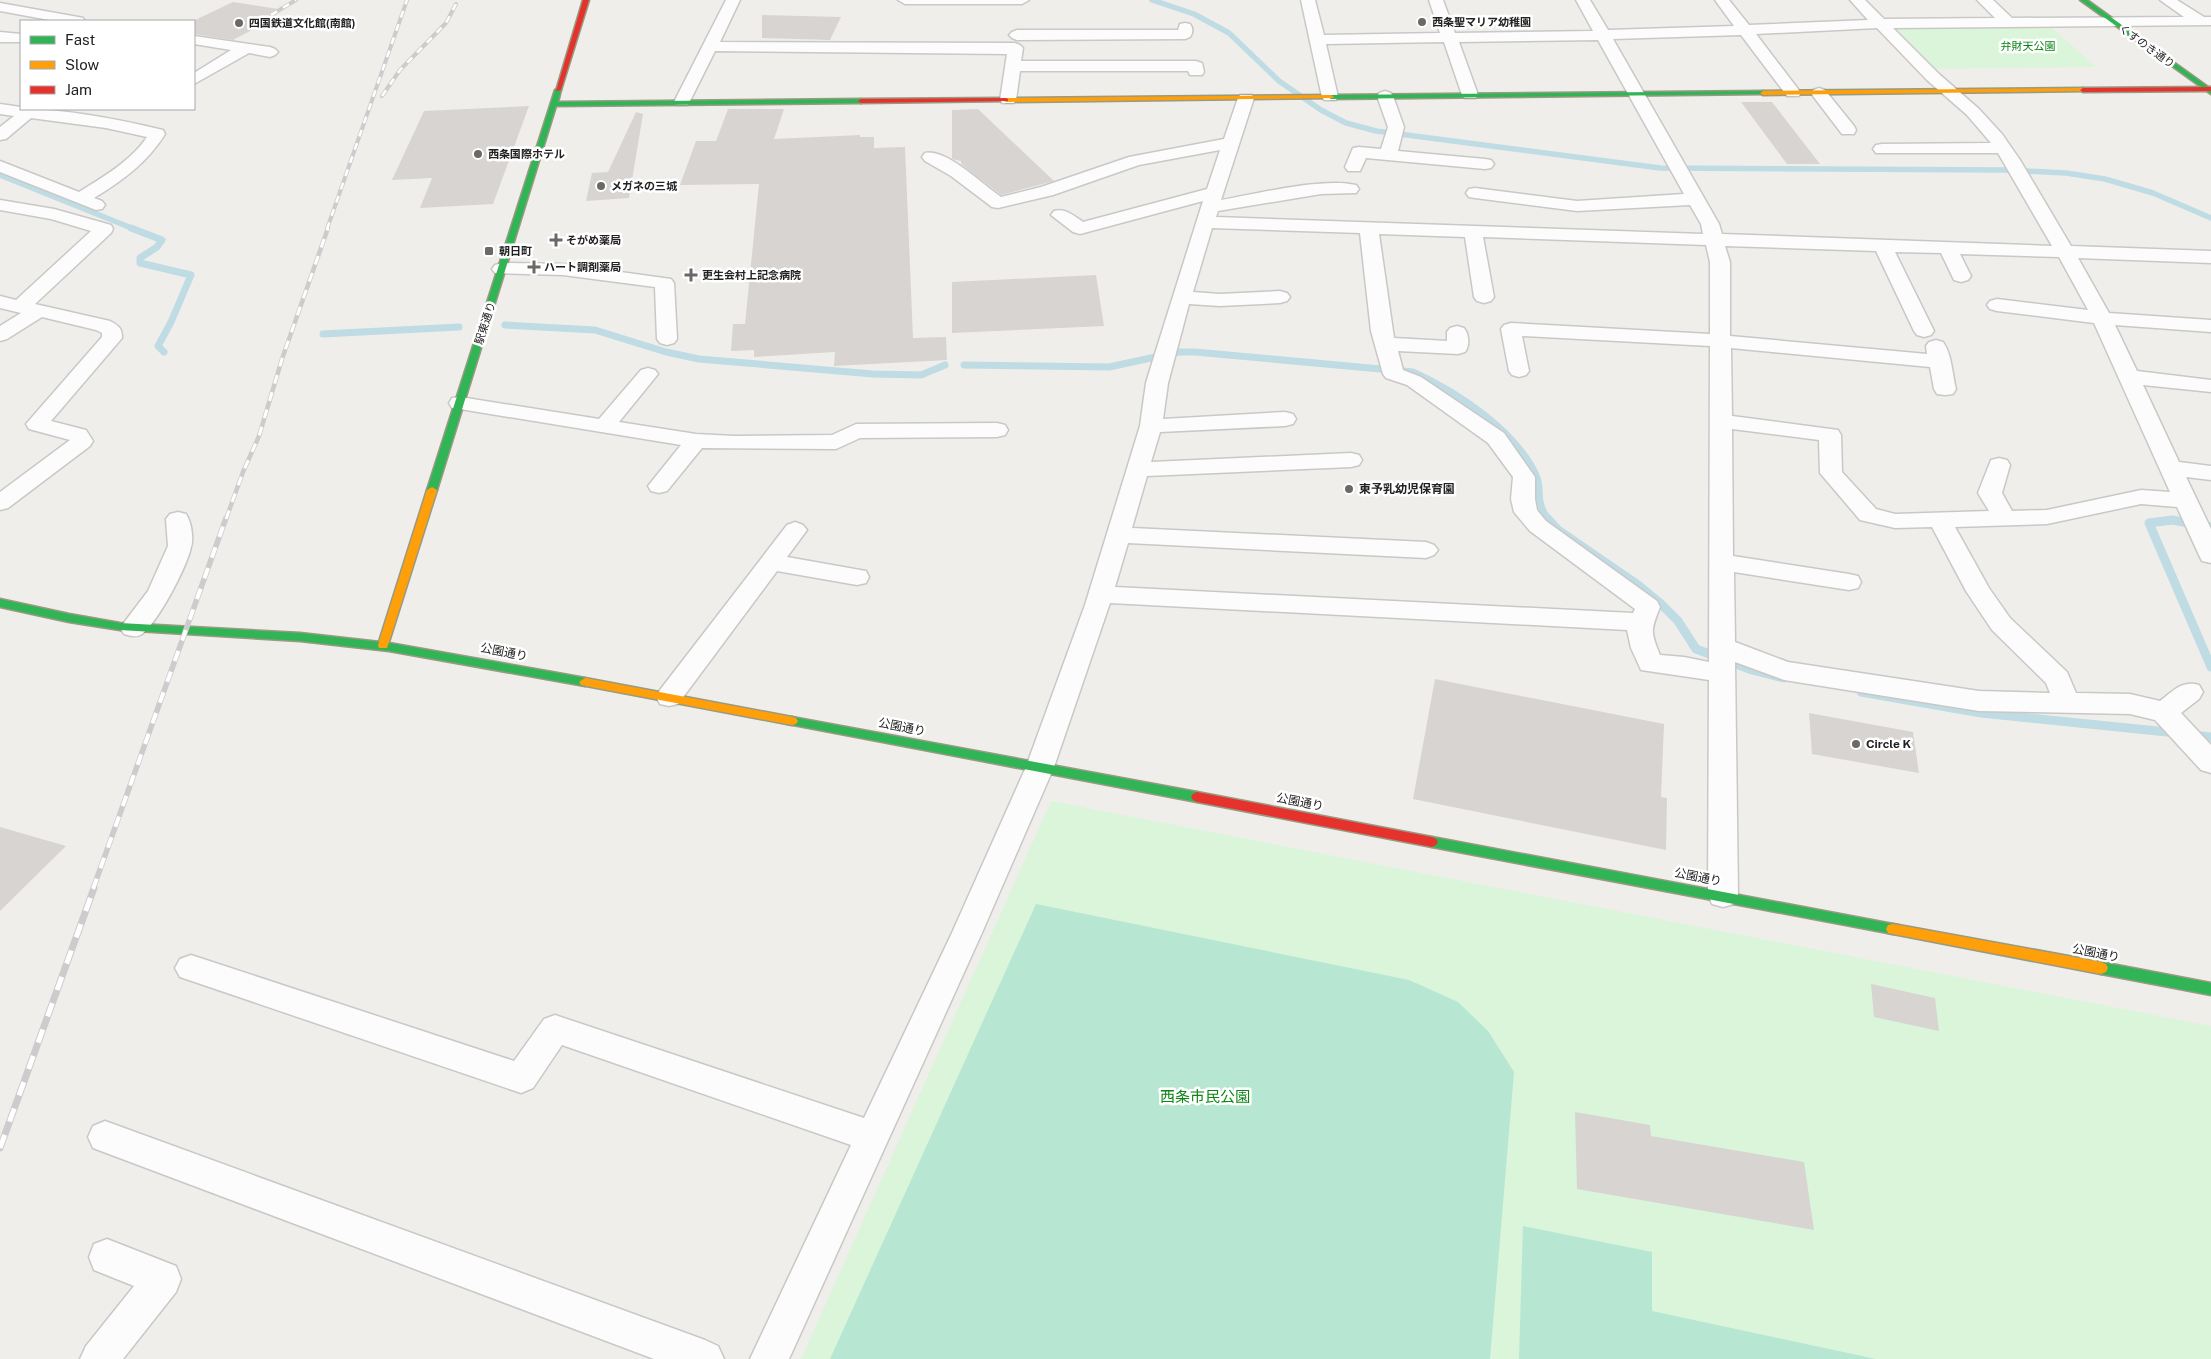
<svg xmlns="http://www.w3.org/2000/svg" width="2211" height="1359" font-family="'Public Sans','Noto Sans JP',sans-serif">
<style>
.park{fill:#daf5da}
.pitch{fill:#b7e6d2}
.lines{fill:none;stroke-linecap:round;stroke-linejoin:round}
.stream-far2{stroke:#bfdbe3;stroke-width:5.5}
.stream-far1{stroke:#bfdbe3;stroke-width:7}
.stream{stroke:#bfdbe3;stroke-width:9}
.building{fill:#d7d4d2}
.street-casing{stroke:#c9c8c7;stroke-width:3}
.fast-casing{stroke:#999a82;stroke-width:3}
.slow-casing{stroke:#999a82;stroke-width:3}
.jam-casing{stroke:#999a82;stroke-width:3}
.street{fill:#fdfcfc;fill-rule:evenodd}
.fast{fill:#30b455;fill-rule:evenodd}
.slow{fill:#ff9f0a;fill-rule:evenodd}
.jam{fill:#e5322d;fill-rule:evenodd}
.rail-far3-casing{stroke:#ccc;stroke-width:4}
.rail-far2-casing{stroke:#ccc;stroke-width:4.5}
.rail-far1-casing{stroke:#ccc;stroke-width:5.5}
.rail-casing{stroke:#ccc;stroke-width:7}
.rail-far3{stroke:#fff;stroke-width:2.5;stroke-dasharray:7;stroke-linecap:butt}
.rail-far2{stroke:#fff;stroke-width:3;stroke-dasharray:9;stroke-linecap:butt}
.rail-far1{stroke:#fff;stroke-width:4;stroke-dasharray:11;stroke-linecap:butt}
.rail{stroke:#fff;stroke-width:5;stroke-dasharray:14;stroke-linecap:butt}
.poi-dot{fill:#6a6968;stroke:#fff;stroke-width:2}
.labels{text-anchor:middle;stroke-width:5;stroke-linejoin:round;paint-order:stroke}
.far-poi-label{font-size:11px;font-weight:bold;fill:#222;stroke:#fff;text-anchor:start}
.far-park-label{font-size:11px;fill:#0c8416;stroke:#fff}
.far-street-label{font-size:11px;fill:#222;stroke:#fff}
.poi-label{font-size:12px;font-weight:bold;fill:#222;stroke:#fff;text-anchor:start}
.street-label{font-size:12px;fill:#222;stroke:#fff}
.near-park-label{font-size:15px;fill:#0c8416;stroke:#fff}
</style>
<rect width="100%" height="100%" fill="#f0eeeb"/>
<!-- park -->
<path class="park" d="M2043,25L2051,27L2096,67L1936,69L1895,27Z
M1051,801L2211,1026V1359H801Z"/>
<!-- pitch -->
<path class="pitch" d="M1036,904L1409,980L1458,1002L1488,1031L1514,1072L1490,1359H830Z
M1523,1226L1652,1252V1311L1876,1359H1519Z"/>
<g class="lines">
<!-- stream-far2 -->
<path class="stream-far2" d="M1152,0L1194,14L1229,33L1279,81L1321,110L1346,123L1376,131L1660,168L2006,170L2066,173L2105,179L2153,193L2211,218
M0,175L134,229"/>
<!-- stream-far1 -->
<path class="stream-far1" d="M131,228L162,240L157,247L140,258V263L191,275L171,322L158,346L164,352
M505,325L595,330L666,352L699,359L873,374L921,375L945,365
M323,334L459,327
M964,365L1109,367L1179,352H1195L1413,372C1457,392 1515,430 1536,475C1543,491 1534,500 1548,519"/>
<!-- stream -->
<path class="stream" d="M1547,518L1558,530L1638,585L1661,604L1678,621L1696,649L1752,670L1784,678
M2211,527L2172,520L2149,523L2211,667
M1861,692L1981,713L2177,733
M2193,735L2211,737"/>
</g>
<!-- building -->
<path class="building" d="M233,2L278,9L268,14L279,16L233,40L194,34L193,21Z
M762,15L841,17L830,40L762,38Z
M1741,102H1772L1820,164H1787Z
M529,106L493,204L420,208L432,178L392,180L424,111Z
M728,109H784L774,139L860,135V137H874V148L905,147L913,338L946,337L947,360L834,366L835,352L754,357V350L731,351L733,324H745L759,184L680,185L696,141H716Z
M978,109L1054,181L1001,195L961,164V161L952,159V110Z
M636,112L643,114L629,198L586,201L592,173L608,172Z
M1096,275L1104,326L952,333V282Z
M1435,679L1664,724L1661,797L1667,798L1666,850L1413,799Z
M1809,713L1913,732L1919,773L1812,754Z
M0,827L66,846L0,911Z
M1871,984L1935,998L1939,1031L1874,1017Z
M1575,1112L1650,1125L1651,1136L1804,1162L1814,1230L1577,1189Z"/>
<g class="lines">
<!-- street casing -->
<g class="street-casing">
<path id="street" d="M726,0H740L720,42L1015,43L1020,45L1023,48L1021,61H1196L1202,63L1204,72L1202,75H1190L1188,71H1020L1016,100L1014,103H1002L1000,100L1007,54L715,51L688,105H676L674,102Z
M898,0H1029L1022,4H905Z
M1301,0H1315L1324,35L1440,33L1429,0H1443L1455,33L1593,31L1576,0H1590L1608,30L1734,26L1715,0H1729L1749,25L1868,20L1850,0H1865L1884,19L1995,18L1977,0H1993L2012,18L2184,17L2160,0H2177L2204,17H2211V25L1893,28L1939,74L1979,109L2002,134L2020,160L2071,246L2211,251V263L2078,258L2109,313L2211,320V332L2115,325L2137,371L2211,380V392L2143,385L2179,462L2211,466V480L2186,477L2211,529V563L2202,561L2199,555L2177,507L2141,504L2047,524L1955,527L1989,588L2010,618L2067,672L2076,693L2130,694L2160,701C2173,691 2182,680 2199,685L2203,692L2199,699L2181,713L2211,745V773L2201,770L2155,720L2130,714L1979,711L1784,680L1735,662L1738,895L1734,904L1723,907L1712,904L1708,895L1709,680L1641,670L1631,648L1627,630L1110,603L1054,767L981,935L789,1359H750L851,1145L562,1045L533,1088L521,1093L180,977L175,968L180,959L191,955L514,1061L544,1019L555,1015L864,1118L951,935L1026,767L1085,605L1140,426L1146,383L1153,360L1203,201L1080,234L1073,232L1051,215L1054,211C1065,208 1073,215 1083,222L1207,189L1220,150L1139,165L1053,195L998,208L992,207L951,176L925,161L922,157L925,153C946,148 983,185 1001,197L1041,187L1129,157L1224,139L1238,98L1240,95H1252L1254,98L1221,200C1256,194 1324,177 1356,185L1359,189L1356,193L1321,194L1218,211L1216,217L1703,234L1701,224L1690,205L1577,211L1475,198L1469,197L1466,193L1469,189L1475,188L1577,201L1684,194L1598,40L1459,42L1478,95L1476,98H1464L1462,95L1444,42L1326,44L1338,97L1336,100H1324L1322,97ZM1877,28L1927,80L1967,115L1991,143L1882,144L1876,145L1873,149L1876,153H1998L2052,246L1722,234L1719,224L1613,39L1741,35L1787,96H1799L1801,93L1756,34ZM1212,228L1360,233L1371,331L1383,374L1386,378L1407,385L1488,443L1513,477L1511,499L1514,512L1530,531L1635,609L1633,613L1115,587L1128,543L1426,558L1434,555L1438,550L1434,545L1426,542L1132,528L1147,476L1351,467L1359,465L1362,460L1359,455L1351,453L1151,462L1160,432L1285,426L1293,424L1296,419L1293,414L1285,412L1163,419L1168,383L1189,304L1220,306L1280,303L1287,301L1290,297L1287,293L1280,291L1220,294L1193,292ZM1379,234L1465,237L1474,297L1477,301L1484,303L1491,301L1494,297L1483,237L1706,245L1710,262V334L1511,323L1504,325L1501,329L1509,371L1512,375L1519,377L1526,375L1529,371L1522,336L1710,346L1709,662L1684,657L1660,655C1650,631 1651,630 1660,607L1657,601L1546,521L1537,510L1535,499V477L1504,433L1421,377L1403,370L1398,351L1458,354L1465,352C1470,346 1469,334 1464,328L1457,326L1450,328L1447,332V341L1394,338ZM1725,246L1876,251L1914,331L1917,335L1924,337L1931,335L1934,331L1895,252L1941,253L1954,280L1961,282L1968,280L1971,276L1960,254L2059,257L2088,310L1997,299L1990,301L1987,305L1990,309L1997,311L2094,323L2170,492L2141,490L2047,510L2012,511L2002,493L2010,465L2007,460L1999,458L1991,460L1978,493L1989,511L1895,514L1876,509L1842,472L1841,435L1838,430L1732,416L1731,348L1930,367L1934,389L1937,394L1945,395L1953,394L1956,389C1952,373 1952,355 1943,342L1936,340L1929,342L1926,346L1927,354L1730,336V262ZM1732,429L1819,440L1820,473L1860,520L1895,528L1932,527L1966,591L1992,630L2046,683L2050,693L1979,691L1788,662L1735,642L1734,572L1849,590L1858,588L1861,582L1858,576L1849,574L1733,556Z
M0,3L78,17L83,18L85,21H55L0,11Z
M1185,23L1190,24C1193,28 1193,33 1190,37L1185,39L1017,40L1012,38L1009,35L1012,32L1017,30H1178L1180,24Z
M0,32L21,34V42H0Z
M194,36L270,47L275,49L278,52L275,55L270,57L249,53L194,84V73L231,50L194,44Z
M1819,88L1825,90L1854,126L1856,130L1854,134H1842L1813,96L1811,93L1813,90Z
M1385,91L1391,93L1393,96L1404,127L1398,151L1485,159L1491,160L1494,164L1491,168L1485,169L1366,158L1360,171H1348L1345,167L1353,148L1359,147L1381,149L1388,127L1377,96L1379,93Z
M0,104L21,107V109C67,109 117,119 163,130L165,134C148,162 122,181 94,198L102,201L105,205L102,209L96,210L0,172V161L79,192C103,177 131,161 147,137L106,128L31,118L6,139L0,140V127L14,116L0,114Z
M0,200L54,209L111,225L113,229L111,233L35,304L110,321C119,326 122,328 122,338L51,421L86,430L93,441L90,446L8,508L0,510V492L70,440L29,429L26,424L102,337V333L96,330L42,317L7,339L0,341V326L21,313L0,308V296L16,300L91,231L51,219L0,210Z
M502,263L563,264L671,279L674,283L677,339L674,343L667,345L660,343L657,339L655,287L563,275L495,273L492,269L495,265Z
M648,368L655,370L658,374L619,422L696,434L734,436L832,435L856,424L997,423L1005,425L1008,430L1005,435L997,437L860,438L836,449L702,448L667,491L659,493L651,491L648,486L681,445L460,409L452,408L449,403L452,398L460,397L599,419L641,370Z
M178,512L186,514C191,521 194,538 191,547C187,567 158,622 142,634C137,638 130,636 124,634L120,628L148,591L168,546L166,519L170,514Z
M795,522L803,525L807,530L787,557L866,571L869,577L866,583L857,585L777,571L678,704L669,706L660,704L656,697L660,690L787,525Z
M105,1121L705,1340L718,1346L724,1359H654L93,1148L88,1137L93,1126Z
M107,1239L176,1266L181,1279L176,1292L123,1359H80L86,1346L134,1286L94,1270L89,1257L94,1244Z"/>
</g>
<!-- fast casing -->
<g class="fast-casing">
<path id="fast" d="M2080,0H2087L2211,89V94Z
M558,88L561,90L558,102L861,99L864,101L861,103L556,106L437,490L432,493L429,492L427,490L555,90Z
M1763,91L1765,92V94L1331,99L1328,97L1331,95Z
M0,599L69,614L120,623L300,633L389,643L552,672L585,678L591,682L585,686L389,651L300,641L120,630L69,622L0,607Z
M792,717L1197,792L1201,794L1203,797L1201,800L1197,802L788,724L786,721L788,718Z
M1432,837L1893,924L1898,925L1900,929L1898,933L1893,934L1432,847L1428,845L1426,842L1428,839Z
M2101,962L2211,983V995L2101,974L2096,972L2094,968L2096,964Z"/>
</g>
<!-- slow casing -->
<g class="slow-casing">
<path id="slow" d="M2083,88L2086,90L2085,91L1763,95L1760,93L1763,91Z
M1331,95L1334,97L1333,98L1006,102L1003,100L1006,98Z
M432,487L437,490L388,645L387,648H379L378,645L427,490Z
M585,678L792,717L796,718L798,721L796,724L792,725L581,685L579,682Z
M1893,924L2101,962L2106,964L2108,968L2106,972L2101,974L1893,934L1888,933L1886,929L1888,925Z"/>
</g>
<!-- jam casing -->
<g class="jam-casing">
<path id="jam" d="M583,0H589L561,90L556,91Z
M2211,87V91L2083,92L2080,90L2083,88Z
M1006,98L1008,99V101L861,103L858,101L861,99Z
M1197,792L1432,837L1436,839L1438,842L1436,845L1432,847L1197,802L1193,800L1191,797L1193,794Z"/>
</g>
<!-- street -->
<use href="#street" class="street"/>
<!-- fast -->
<use href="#fast" class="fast"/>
<!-- slow -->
<use href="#slow" class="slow"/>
<!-- jam -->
<use href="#jam" class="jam"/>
<!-- rail-far3 casing -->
<g class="rail-far3-casing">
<path id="rail-far3" d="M271,15L296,0
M382,96L400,70L446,23L456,4
M327,229L407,0"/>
</g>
<!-- rail-far2 casing -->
<g class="rail-far2-casing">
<path id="rail-far2" d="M226,519L243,472L259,436L282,359L328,228"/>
</g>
<!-- rail-far1 casing -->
<g class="rail-far1-casing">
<path id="rail-far1" d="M93,889L226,518"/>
</g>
<!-- rail casing -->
<g class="rail-casing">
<path id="rail" d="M0,1148L94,888"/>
</g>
<!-- rail-far3 -->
<use href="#rail-far3" class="rail-far3"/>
<!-- rail-far2 -->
<use href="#rail-far2" class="rail-far2"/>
<!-- rail-far1 -->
<use href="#rail-far1" class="rail-far1"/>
<!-- rail -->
<use href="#rail" class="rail"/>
</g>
<!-- markers -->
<g class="poi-dot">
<circle cx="1422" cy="22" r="5"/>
<circle cx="239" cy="23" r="5"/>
<circle cx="478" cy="154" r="5"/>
<circle cx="601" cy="186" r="5"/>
<path d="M553.5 232.5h5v5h5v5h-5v5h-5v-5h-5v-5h5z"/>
<rect x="484" y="246" width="10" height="10" rx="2.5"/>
<path d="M531.5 259.5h5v5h5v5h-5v5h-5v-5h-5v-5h5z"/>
<path d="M688.5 267.5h5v5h5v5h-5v5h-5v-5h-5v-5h5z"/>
<circle cx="1349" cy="489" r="5"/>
<circle cx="1856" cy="744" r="5"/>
</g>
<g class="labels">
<!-- far-poi labels -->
<g class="far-poi-label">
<text x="1432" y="26">西条聖マリア幼稚園</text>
<text x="249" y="27">四国鉄道文化館(南館)</text>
<text x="488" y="158">西条国際ホテル</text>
<text x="611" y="190">メガネの三城</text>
<text x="566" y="244">そがめ薬局</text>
<text x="499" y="255">朝日町</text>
<text x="544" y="271">ハート調剤薬局</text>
<text x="702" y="279">更生会村上記念病院</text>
</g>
<!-- far-park labels -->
<g class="far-park-label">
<text x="2028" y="50">弁財天公園</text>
</g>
<!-- far-street labels -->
<g class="far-street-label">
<text transform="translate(2147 46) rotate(36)" y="4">くすのき通り</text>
<text transform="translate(485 323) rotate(-72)" y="4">駅東通り</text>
</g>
<!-- poi labels -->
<g class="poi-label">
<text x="1359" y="493">東予乳幼児保育園</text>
<text x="1866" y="748">Circle K</text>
</g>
<!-- street labels -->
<g class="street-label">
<text transform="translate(504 652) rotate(11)" y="4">公園通り</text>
<text transform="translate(902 727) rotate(11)" y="4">公園通り</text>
<text transform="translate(1300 802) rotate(11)" y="4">公園通り</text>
<text transform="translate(1698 877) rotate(11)" y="4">公園通り</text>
<text transform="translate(2096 953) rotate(11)" y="4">公園通り</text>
</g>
<!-- near-park labels -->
<g class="near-park-label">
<text x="1205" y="1102">西条市民公園</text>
</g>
</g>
<!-- legend -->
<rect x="20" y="20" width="175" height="90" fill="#ffffff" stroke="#a7a7a7"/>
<rect x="30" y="36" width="25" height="8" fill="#30b455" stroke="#a7a7a7"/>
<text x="65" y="45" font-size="15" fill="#222222">Fast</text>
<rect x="30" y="61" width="25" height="8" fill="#ff9f0a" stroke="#a7a7a7"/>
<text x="65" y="70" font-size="15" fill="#222222">Slow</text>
<rect x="30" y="86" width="25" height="8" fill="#e5322d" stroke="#a7a7a7"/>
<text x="65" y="95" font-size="15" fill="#222222">Jam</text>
</svg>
